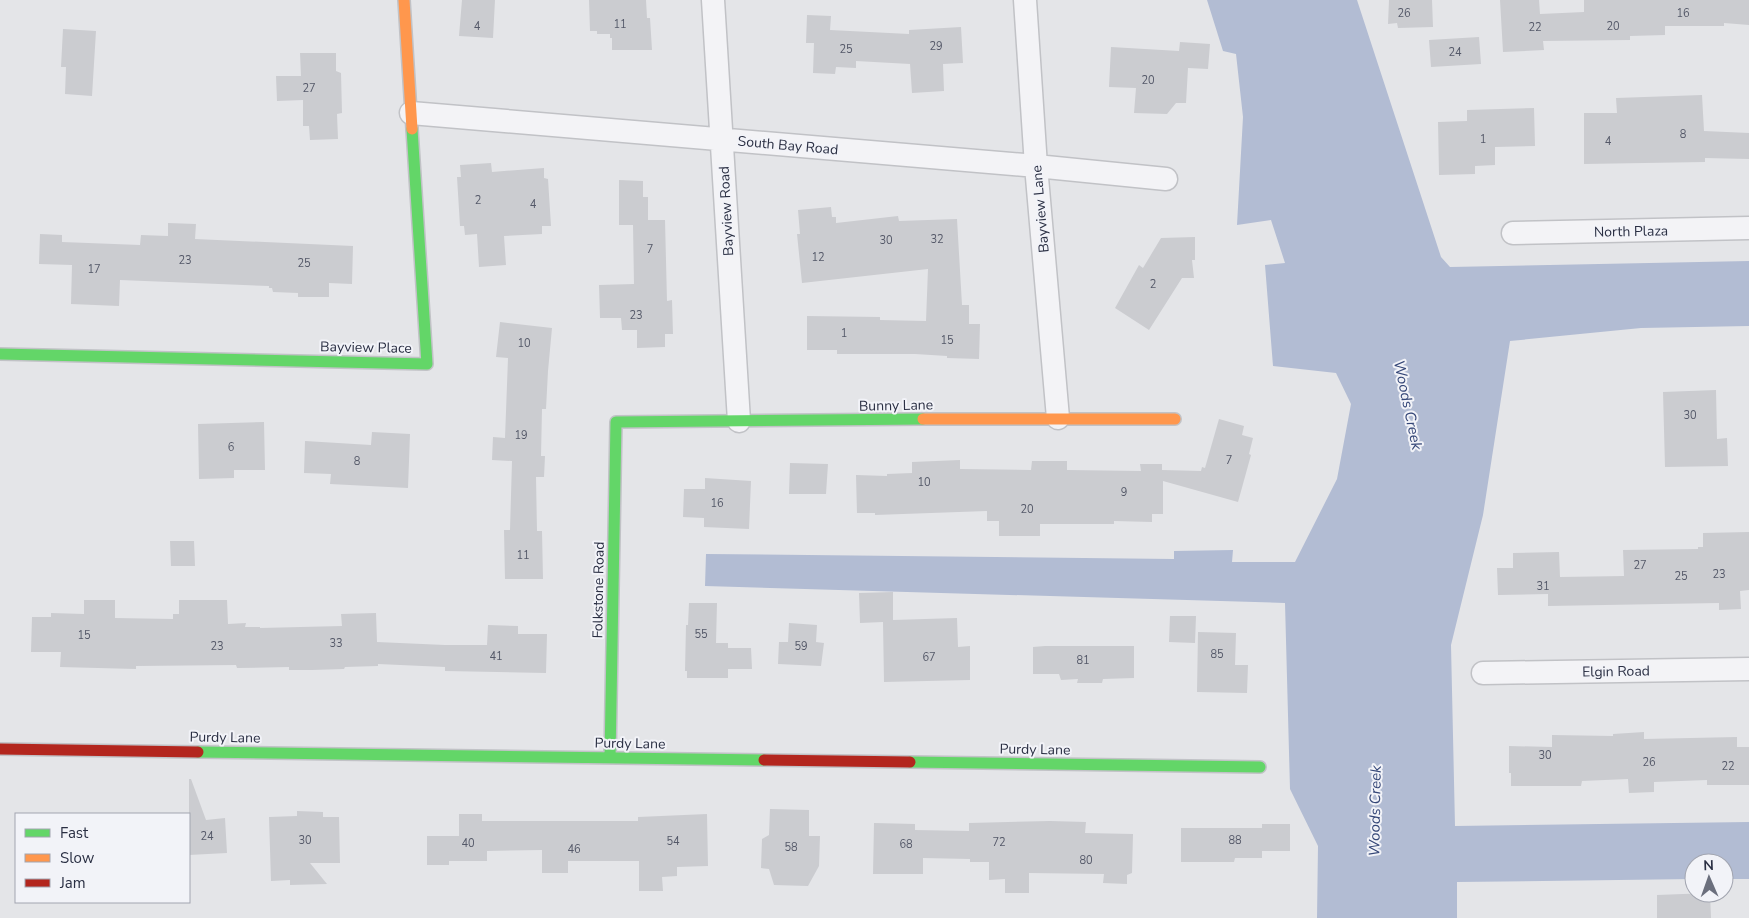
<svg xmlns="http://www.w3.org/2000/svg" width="1749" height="918" font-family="'Nunito Sans',sans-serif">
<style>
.water{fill:#b2bcd3}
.building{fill:#cbccd0}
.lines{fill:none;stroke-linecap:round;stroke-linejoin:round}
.street-casing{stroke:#c1c2c6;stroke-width:25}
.fast-casing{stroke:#c1c2c6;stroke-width:14}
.slow-casing{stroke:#c1c2c6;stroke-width:14}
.jam-casing{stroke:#c1c2c6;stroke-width:14}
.street{stroke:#f3f3f6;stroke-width:22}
.fast{stroke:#63d668;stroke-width:11}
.slow{stroke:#ff974d;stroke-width:11}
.jam{stroke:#b3261e;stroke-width:11}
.labels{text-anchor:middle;stroke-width:4;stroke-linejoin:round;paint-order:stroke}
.number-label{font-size:11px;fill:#545868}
.street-label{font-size:14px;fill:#2a2f43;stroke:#f2f3f8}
.water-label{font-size:15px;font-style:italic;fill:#344677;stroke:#f2f3f8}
</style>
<rect width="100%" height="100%" fill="#e4e5e8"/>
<!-- water -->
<path class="water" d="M1207,0H1357L1441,257L1450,267L1749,261V326L1641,328L1510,341L1483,515L1451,645L1455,826L1749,822V879H1724V863H1694V879L1457,882V918H1317L1318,846L1290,789L1285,603L705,586L706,554L1174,559V551L1233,550L1232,562H1295L1337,479L1351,404L1336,373L1273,366L1265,265L1285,263L1271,220L1237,225L1243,117L1236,54L1223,51Z"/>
<!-- building -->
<path class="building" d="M462,0H495L493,38L459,36Z
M589,0H646L647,18H650L652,50H612V38H610V34H597V31H590Z
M1389,0H1432L1433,27L1398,28L1397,23L1388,24Z
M1500,0H1539L1540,14L1584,12V0H1749V25L1724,23V26H1665V35L1630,36V40L1543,41L1544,50L1503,52Z
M807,15L831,16L830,30L909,34V30L961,27L963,63L943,64L944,91L912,93L910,64L856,61V68L836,67L835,74L813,73L814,43H806Z
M63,29L96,31L92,96L65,94L66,67H61Z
M1479,37L1481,64L1431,67L1429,40Z
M1180,42L1210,44L1208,69L1188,68L1186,103H1176L1167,114L1134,113L1136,88L1109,87L1111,47L1179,51Z
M300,53H336V71L341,73L342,113L337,114L338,139L310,140L309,126H303V100L277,101L276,76H301Z
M1702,95L1704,131L1749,133V159L1705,158V162L1584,164V113H1617L1616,98Z
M1534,108L1535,146L1495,147V165L1475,166V174L1439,175L1438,122L1467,121V110Z
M491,163L492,172L544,168V178L548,179L551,226H542V234L504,236L506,265L479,267L477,234L465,235L464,226H460L457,177H461L460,165Z
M619,180L643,181V197H648V220H665L667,301L672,300L673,334H665V347L637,348V330H622L621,318H600L599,285L634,284L633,225H619Z
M831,207L832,217H836V223L898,216L899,221L957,219L962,305H969V324H980L979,359L947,358V356L915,354H837V350H807V316L880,317V320L926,321L928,269L802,283L797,234H800L798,210Z
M168,223L196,224L195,239L353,246L352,284L329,283V297H298V293L273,292L272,288H269V286L120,280L119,306L71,304L72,265L39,264L40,234L62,235V242L140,245L141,235L168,236Z
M1195,237V260H1192L1194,278H1182L1149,330L1115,308L1139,265L1143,268L1161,238Z
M500,322L552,328L548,371L546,409H542L541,456H545L544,477H536L537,531H542L543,579H505L504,530H510L512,461L492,460L493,437L505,438L508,358L496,357Z
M1716,390L1717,439L1727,438L1728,466L1665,467L1663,392Z
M1219,419L1244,426L1242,435L1253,438L1249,454L1251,455L1238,502L1163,481V514H1152V522L1114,521V524H1040V536H999V521H987V511L875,515V513H857L856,475L887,476V474L912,473V462L960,460V469L1031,470L1032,461H1067V470L1141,471L1140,464H1162V470L1201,471L1202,467L1205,468Z
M264,422L265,470H234V478L199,479L198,424Z
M372,432L410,434L408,488L330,484L331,474L304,473L305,441L371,445Z
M790,463L828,464L826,494H789Z
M705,478L751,481L749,529L704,527V518L683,517L684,489H705Z
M1749,532V590L1740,591L1741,609L1719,610V603L1548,606V594L1498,595L1497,568H1513V553L1559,552L1560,577L1624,576L1623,550L1698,549V547H1703V533Z
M170,541H194L195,566H171Z
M893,592V620L957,618L958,647L970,646V680L884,682L883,622L860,623L859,593Z
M84,600H115V618L173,619V614H179V600H227L228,624L246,623L245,627H260V628L342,626L341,614L376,613L377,642L445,645H487L488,625L518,626V634H547L546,673L445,671V667L378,664V666L345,667L344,669L312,670H289V667L237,668L236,665L136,666V669L60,667L61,652H31L32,617H51V613L84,614Z
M689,603H717L716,643H728V648H751L752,669H728V678H687V671H685L686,625H688Z
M1170,616H1196L1195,643L1169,642Z
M789,623L817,625L816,642L824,643L821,666L778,664L779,642H788Z
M1198,632L1236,633L1235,665H1248L1247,693L1197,692Z
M1045,646H1134V678L1103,679L1102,683H1077L1078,679L1061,680L1059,674H1033V647Z
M1644,732V739L1737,737V747H1749V785H1707V780L1654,782V792L1629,793L1628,779L1582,781L1581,786H1511V773H1509V746L1552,747V735L1613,736V734Z
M189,779H191L206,820L225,818L227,853L189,855Z
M770,809L809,810V836H820L819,866L808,886L774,885L769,869L761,868L762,839L769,835Z
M297,811L323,812V817H339L340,863H310L327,884L290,885V880L271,881L269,817L297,816Z
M459,814H482V821H638V817L707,814L708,866L677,867V876L662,877L663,891H639V861H568V873H542V850L487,851V861H449V865H427V836H459Z
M1050,821L1086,822L1085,833L1133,834L1132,873L1127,875V884L1103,883L1104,874L1029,873V893H1005V879L989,880V862H970V859L923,858V874H873L874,823L915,824V830L969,831V823Z
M1262,824H1290V851H1262V858H1235L1234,862H1181V828H1262Z
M1710,893L1711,918H1657V895Z"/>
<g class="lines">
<!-- street casing -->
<g class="street-casing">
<path id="street" d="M713,0L739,421
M1025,0L1036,166L1058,418
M411,113L1036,166L1166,179
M1513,233L1749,228
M1483,673L1749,669"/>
</g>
<!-- fast casing -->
<g class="fast-casing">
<path id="fast" d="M0,354L427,364L412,129
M198,752L764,760
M610,758L616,422L923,419
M910,762L1260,767"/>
</g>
<!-- slow casing -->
<g class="slow-casing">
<path id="slow" d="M404,0L412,129
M923,419H1175"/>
</g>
<!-- jam casing -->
<g class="jam-casing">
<path id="jam" d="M0,749L198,752
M764,760L910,762"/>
</g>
<!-- street -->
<use href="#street" class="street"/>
<!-- fast -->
<use href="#fast" class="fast"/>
<!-- slow -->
<use href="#slow" class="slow"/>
<!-- jam -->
<use href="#jam" class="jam"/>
</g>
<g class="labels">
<!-- number labels -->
<g class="number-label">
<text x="1404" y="17">26</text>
<text x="1683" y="17">16</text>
<text x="620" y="28">11</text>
<text x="477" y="30">4</text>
<text x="1613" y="30">20</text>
<text x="1535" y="31">22</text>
<text x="936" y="50">29</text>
<text x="846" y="53">25</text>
<text x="1455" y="56">24</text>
<text x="1148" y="84">20</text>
<text x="309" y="92">27</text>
<text x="1683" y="138">8</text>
<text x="1483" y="143">1</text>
<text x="1608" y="145">4</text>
<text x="478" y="204">2</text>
<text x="533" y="208">4</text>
<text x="937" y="243">32</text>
<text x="886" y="244">30</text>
<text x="650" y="253">7</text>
<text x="818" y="261">12</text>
<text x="185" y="264">23</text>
<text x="304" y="267">25</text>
<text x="94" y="273">17</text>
<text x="1153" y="288">2</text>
<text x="636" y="319">23</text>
<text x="844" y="337">1</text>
<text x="947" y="344">15</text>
<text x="524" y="347">10</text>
<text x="1690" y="419">30</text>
<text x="521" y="439">19</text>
<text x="231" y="451">6</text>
<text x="1229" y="464">7</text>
<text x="357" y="465">8</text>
<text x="924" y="486">10</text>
<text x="1124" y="496">9</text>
<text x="717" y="507">16</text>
<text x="1027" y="513">20</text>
<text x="523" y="559">11</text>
<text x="1640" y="569">27</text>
<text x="1719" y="578">23</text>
<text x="1681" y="580">25</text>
<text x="1543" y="590">31</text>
<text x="701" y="638">55</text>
<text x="84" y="639">15</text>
<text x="336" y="647">33</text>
<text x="217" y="650">23</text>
<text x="801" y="650">59</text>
<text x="1217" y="658">85</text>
<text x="496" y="660">41</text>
<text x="929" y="661">67</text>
<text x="1083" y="664">81</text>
<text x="1545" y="759">30</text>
<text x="1649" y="766">26</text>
<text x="1728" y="770">22</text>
<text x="207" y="840">24</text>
<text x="305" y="844">30</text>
<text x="1235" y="844">88</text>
<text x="673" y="845">54</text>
<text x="999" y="846">72</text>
<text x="468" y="847">40</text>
<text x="906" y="848">68</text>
<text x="791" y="851">58</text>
<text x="574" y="853">46</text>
<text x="1086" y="864">80</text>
</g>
<!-- street labels -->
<g class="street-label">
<text transform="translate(788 145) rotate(5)" y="5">South Bay Road</text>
<text transform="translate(1040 209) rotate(-95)" y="5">Bayview Lane</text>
<text transform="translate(726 211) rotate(-93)" y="5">Bayview Road</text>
<text transform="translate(1631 231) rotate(-1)" y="5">North Plaza</text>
<text transform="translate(366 347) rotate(1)" y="5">Bayview Place</text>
<text transform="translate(896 405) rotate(-1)" y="5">Bunny Lane</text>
<text transform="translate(598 590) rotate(-89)" y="5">Folkstone Road</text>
<text transform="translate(1616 671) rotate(-1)" y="5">Elgin Road</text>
<text transform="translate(225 737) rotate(1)" y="5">Purdy Lane</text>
<text transform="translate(630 743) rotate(1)" y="5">Purdy Lane</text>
<text transform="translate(1035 749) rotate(1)" y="5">Purdy Lane</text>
</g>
<!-- water labels -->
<g class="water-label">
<text transform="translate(1408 405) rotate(78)" y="5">Woods Creek</text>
<text transform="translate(1375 811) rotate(-89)" y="5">Woods Creek</text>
</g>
</g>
<!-- legend -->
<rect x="15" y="813" width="175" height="90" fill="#f2f3f8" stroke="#a2a5b0"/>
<rect x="25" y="829" width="25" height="8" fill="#63d668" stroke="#a2a5b0"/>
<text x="60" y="838" font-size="15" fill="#2a2f43">Fast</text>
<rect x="25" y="854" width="25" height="8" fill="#ff974d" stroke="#a2a5b0"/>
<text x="60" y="863" font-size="15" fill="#2a2f43">Slow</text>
<rect x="25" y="879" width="25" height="8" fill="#b3261e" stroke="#a2a5b0"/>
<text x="60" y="888" font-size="15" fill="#2a2f43">Jam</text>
<!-- north arrow -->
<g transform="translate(1709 878) rotate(358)"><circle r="24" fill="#f2f3f8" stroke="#a2a5b0"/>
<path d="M0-4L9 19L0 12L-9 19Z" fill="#6b6f7d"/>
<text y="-8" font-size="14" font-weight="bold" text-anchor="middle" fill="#2a2f43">N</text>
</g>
</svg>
